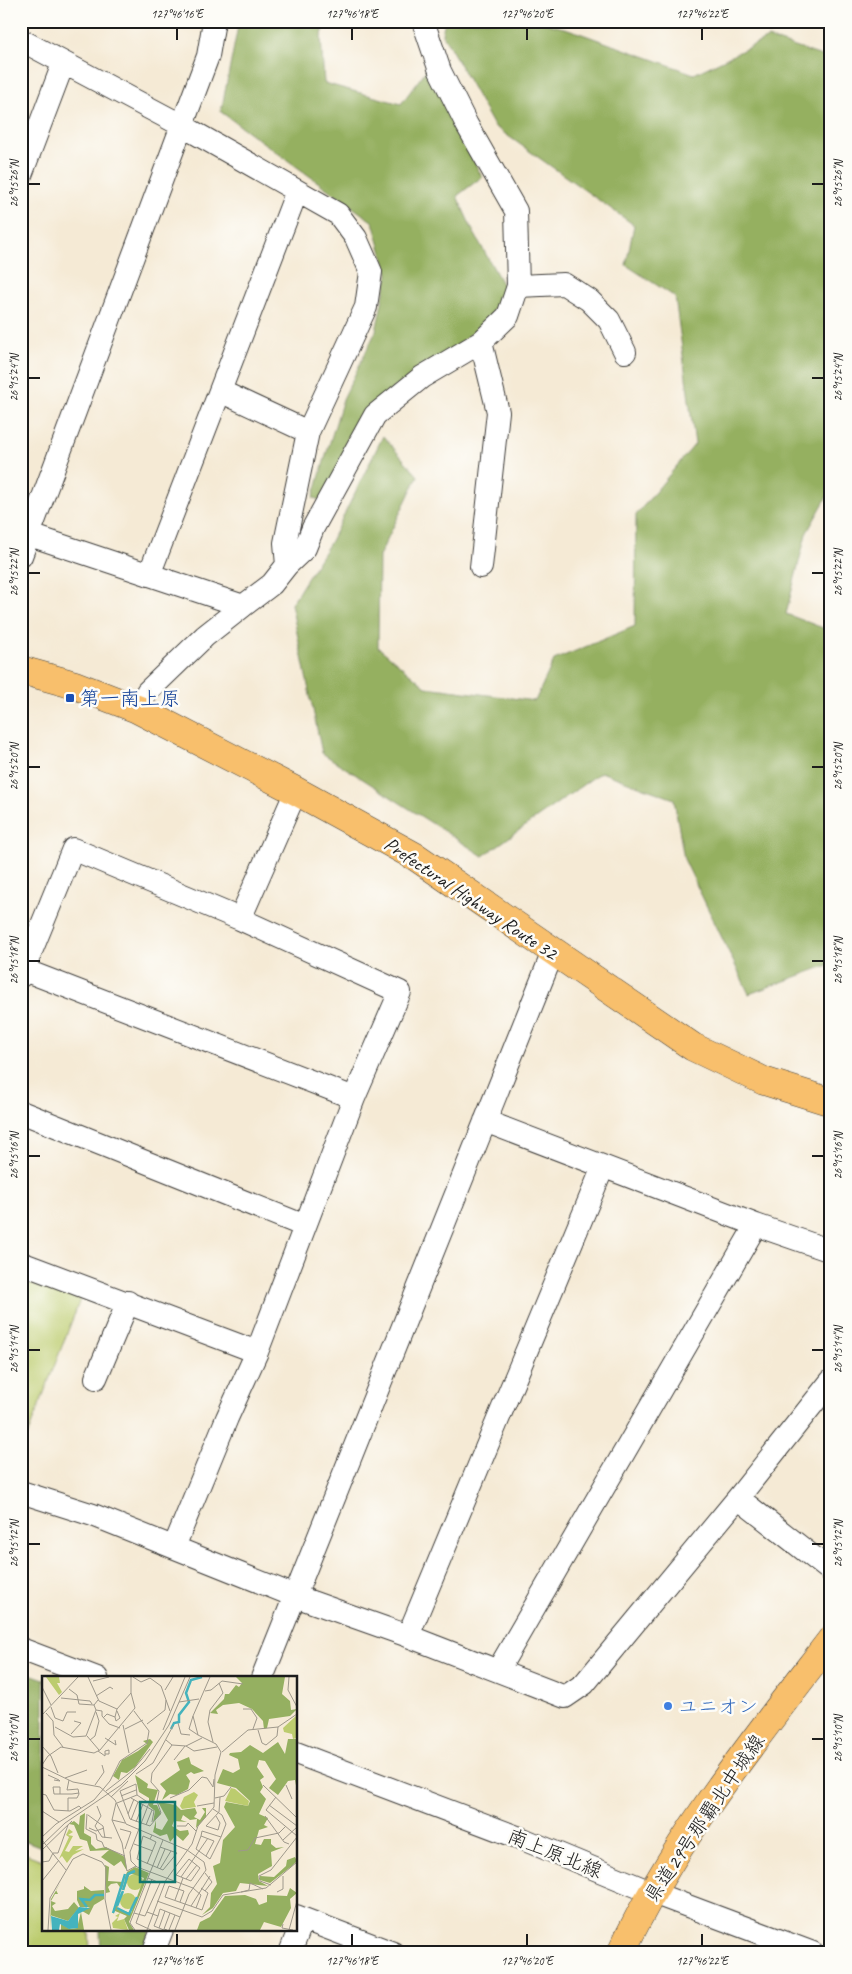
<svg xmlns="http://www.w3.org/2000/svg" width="852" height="1974" font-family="Caveat,'Klee One',sans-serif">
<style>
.green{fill:#bccc6e;stroke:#6c7445}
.forest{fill:#95b061;stroke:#58663e}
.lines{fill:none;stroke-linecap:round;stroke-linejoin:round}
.minor-casing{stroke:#3d3b38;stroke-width:24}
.major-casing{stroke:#3d3b38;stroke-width:29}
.minor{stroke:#fff;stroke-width:22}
.major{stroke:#f8bf6c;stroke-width:28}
.ticks{fill:none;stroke:#1c1c1c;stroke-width:2}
.transit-dot{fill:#1a4fb4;stroke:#fdfcf7;stroke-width:2}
.shop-dot{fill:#3f7fe0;stroke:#fdfcf7;stroke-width:2}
.labels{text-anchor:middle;stroke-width:5;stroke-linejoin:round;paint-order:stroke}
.transit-label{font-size:20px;fill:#164399;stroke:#fdfcf7;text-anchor:start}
.street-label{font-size:20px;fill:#1c1c1c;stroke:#fdfcf7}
.shop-label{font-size:20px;fill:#366cbe;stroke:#fdfcf7;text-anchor:start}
.inset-river{fill:none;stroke:#44b3bd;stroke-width:2.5}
.inset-road{fill:none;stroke:#9e988b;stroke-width:1}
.view{fill:#0f766e;fill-opacity:0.15;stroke:#0f766e;stroke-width:2.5}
.inset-edge{fill:none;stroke:#1c1c1c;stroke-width:2.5}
.neatline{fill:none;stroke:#1c1c1c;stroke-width:2}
.ticks-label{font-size:12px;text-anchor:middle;fill:#1c1c1c}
</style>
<rect width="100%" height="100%" fill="#fdfcf7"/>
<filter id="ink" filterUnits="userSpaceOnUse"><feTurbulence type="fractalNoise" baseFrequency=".02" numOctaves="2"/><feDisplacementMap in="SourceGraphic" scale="10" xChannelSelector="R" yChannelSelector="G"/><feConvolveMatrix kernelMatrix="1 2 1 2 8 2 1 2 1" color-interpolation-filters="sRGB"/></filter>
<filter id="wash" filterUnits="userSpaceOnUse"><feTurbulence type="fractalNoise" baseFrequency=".0096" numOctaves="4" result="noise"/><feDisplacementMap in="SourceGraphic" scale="20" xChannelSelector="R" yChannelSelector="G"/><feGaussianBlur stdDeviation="1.12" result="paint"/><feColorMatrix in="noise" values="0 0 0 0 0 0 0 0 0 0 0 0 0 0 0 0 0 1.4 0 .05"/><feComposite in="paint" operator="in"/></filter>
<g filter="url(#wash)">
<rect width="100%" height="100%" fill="#f5ead5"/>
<!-- green -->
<path class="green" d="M21,1263L85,1287L21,1452Z
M21,1852L44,1861V1930H89L90,1953H21Z"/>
<!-- forest -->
<path class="forest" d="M239,21H327L321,37L324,83L401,104L427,69L482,177L457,196L472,229L505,289L488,320L445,355L393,388L321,500L313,498L343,399L376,331L388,274L373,222L221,112Z
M445,21H536L568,29L694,74L768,38L831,59V490L806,534L786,614L831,631V964L749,994L684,859L674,799L601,772L483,856L322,753L291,604L331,541L383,436L418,476L379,556L378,647L426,687L535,701L554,660L635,626L636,515L695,444L675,297L626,265L634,225L494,126L442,33Z
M21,1671L44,1679V1848L21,1839Z
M100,1930H150L141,1953H101Z"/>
</g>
<g filter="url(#ink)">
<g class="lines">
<!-- minor casing -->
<g class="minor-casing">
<path id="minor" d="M21,40L181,125L338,214L356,238L371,272L366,307L308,432L285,543L287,565
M21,175L63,64
M518,286L564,284L589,300L609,320L625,352
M481,342L498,412L481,567
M220,391L308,432
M21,532L243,606L272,584L287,565L305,548L313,528L375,415L422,377L481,342L508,316L518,286L516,211L467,125L440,71L423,21
M21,556L208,56L214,21
M149,575L297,191
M137,709L147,692L205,636L243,606
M24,970L354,1098
M21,976L73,849L240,919L296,791
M21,1112L305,1226
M485,1121L756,1225L831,1251
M21,1263L257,1352
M96,1378L128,1302
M21,1492L93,1515L295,1596L408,1636L565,1697L584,1684L738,1498L831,1381
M738,1498L831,1571
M174,1547L227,1418L257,1352L354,1098L400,992L240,919
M408,1636L603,1167
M21,1649L97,1678
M498,1670L756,1225
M262,1678L553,952
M296,1753L525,1840L653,1893L813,1953
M296,1916L393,1953
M153,1953L162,1930
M290,1953L303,1919"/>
</g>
<!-- major casing -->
<g class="major-casing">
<path id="major" d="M21,670L75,685L137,709L296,791L416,857L693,1047L764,1081L831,1102
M621,1953C674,1839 755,1739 831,1640"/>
</g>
<!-- minor -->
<use href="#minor" class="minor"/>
<!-- major -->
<use href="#major" class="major"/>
</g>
</g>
<!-- ticks -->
<path class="ticks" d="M177,28V40M352,28V40M527,28V40M702,28V40M28,184H40M812,184H824M28,378H40M812,378H824M28,573H40M812,573H824M28,767H40M812,767H824M28,961H40M812,961H824M28,1156H40M812,1156H824M28,1350H40M812,1350H824M28,1544H40M812,1544H824M28,1739H40M812,1739H824M177,1934V1946M352,1934V1946M527,1934V1946M702,1934V1946"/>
<!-- markers -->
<rect class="transit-dot" x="65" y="693" width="10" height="10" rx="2.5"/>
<circle class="shop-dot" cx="668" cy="1706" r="5"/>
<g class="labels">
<!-- transit labels -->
<g class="transit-label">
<text x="80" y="705">第一南上原</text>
</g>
<!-- street labels -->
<g class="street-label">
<text transform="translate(471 898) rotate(34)" y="7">Prefectural Highway Route 32</text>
<text transform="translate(704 1818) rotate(-56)" y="7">県道29号那覇北中城線</text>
<text transform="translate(555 1853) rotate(22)" y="7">南上原北線</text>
</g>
<!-- shop labels -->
<g class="shop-label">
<text x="678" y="1713">ユニオン</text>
</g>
</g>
<!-- overview -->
<g transform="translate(42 1676)">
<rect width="255" height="255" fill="#f5ead5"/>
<path d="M4,1H17L18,7H15L20,16L17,19ZM255,39V62L251,63L250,58L242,56L241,52ZM189,112L193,113L207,125L206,130L183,125ZM152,116L156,119L152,126L154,131L140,133L138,130L142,121ZM27,153L31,156L26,159L31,160L23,175L27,176L31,170H41L33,175L42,173L31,179L25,187L20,180L17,183L27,161L24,159ZM85 206a8 8 0 1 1 16 0a8 8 0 1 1-16 0ZM78 225a8 8 0 1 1 16 0a8 8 0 1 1-16 0ZM78,237L75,245L82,243L86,254L71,252L70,247L76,241L73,240Z" fill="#bccc6e"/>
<path d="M194,1H243L240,18L248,25L249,34L255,33L248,40L227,43L225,52L222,53L221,45L210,33L197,27L181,29L174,34L176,38L168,37L182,23L183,18H187L194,9L197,11L200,7ZM108,63L111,66L93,91L85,97L79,96L77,104L71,100L80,84L96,75L105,68L101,65ZM246,63H255V115L253,104L246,105L236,119L227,112L234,103L223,85L217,84L215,91L222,101L218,104L221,111L218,116L224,123L217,138L226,142L222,149L226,151L217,154L213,168L219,169L222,163H229V168L234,172L242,171L229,176L230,190L216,198L217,205L226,210L198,207L194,215L181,217L171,232L160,239L168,231L169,217L175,208L171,190L178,187L181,164L193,151L182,131L184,126L206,130L208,125L194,112L175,107L181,93L191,97L198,93L196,83L187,79L188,77L199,76L208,69L221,77L236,66L243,78ZM147,81L149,88L162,95L152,98L149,96L144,99L148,105L146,113L135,119L128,118L120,124L124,115L118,108L138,94L135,86ZM93,99L106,108L105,112L116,114L111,129H115L119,138L111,146L113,135L107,130V122L97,116ZM116,126L134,129L139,134L153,132L155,137L152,141L158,144L163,136L160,132H164V141L154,152L155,143L148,144L141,139L139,144L145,146L132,145L130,150L138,155L146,154L147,158L141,165L134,159L128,166L125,158L118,160L111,156L114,144V152L120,154L126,144ZM43,137L42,157L49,161V168L54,173L64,171L83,181L85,195L79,185L72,190L59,181L67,174L48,175L45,165L38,163L32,149L27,148L32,145L37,149L38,140ZM253,181L255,185L250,190L228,207L218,204V200L232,201L244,190L245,184ZM63,189L67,191L66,205L81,206L85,196L93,191L107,197L87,246L92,254H87L82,243L85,240L73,235L71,238V234L80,215L75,233L89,237L102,202L88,197L82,215L83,201L80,214L75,207L69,208L66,211L68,216L64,217ZM19,206L14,214L16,218H13L9,225L14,227L10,230L13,235L26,233L32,226L37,232L26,245L8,239V254L9,223ZM42,210L49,215L62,214V223L52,229L47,239L40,235L48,231H38L35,224V215L42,213ZM248,212L255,217L248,223L249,232L239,251L222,246L218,254H155L158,246L168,241L183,220L203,219L214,223L217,229L225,226V219L245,220ZM39,236L42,254H19V248L28,253L35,252Z" fill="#95b061"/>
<path d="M37,231L48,232L36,238V252L27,253L18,248L17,254H10L9,240L26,245Z" fill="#44b3bd"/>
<path class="inset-river" d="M129,53L132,47L137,46V39L147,26L144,17L149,4L160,1M81,214L86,198L93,195M75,230L81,215M45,231L39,223L48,224L53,219H62M75,232L87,238L95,221M71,237L83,198"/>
<path class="inset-road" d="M46,1L57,25L75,33L89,17V1M91,1L99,6L108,2L119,10L128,35M247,1L246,14L255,31M51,5L67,1M0,11L9,29M27,13L35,19L37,28L52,29L56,24M123,14L131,1M163,15L169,14L180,5L201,8M54,20L68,11L71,13M19,22L48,25L50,28M137,26L157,23M52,29L54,34L60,35V40L67,48L78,52M9,31L13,42L21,45L25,36H34M201,33H209L215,42L211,53M4,37L11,45L12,59L21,71M0,39L36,1M151,40L147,53L156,59M73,41L74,45L78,42L75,35M61,42L65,38L73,41L75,33M136,47L139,58L148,59M105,48L123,34L124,24M81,49L87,77M13,51L31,61L44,60L54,34M83,53L101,44M121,54L143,1M216,54L220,67L224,69L235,60L236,51M29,58L39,47L32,45M45,60L57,74M63,62L74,69L73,64M48,64L53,60L57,45L54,36M124,64L130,69L144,70L152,75L175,71M171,66L166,46L168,34L181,17L177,7M0,70L9,80L16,97M144,70L160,62M56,75L63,80V75L67,74V78H63M180,76L206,54L236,51L255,38M132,84L143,70M0,89L6,80L19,71L52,77L58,74L93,32L89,17M0,91L31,106L58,111L73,124L84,148L145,174M94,98L111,87L131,50M6,99L17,104L18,105L12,104M23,102L45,94M53,109L62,96L60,89M221,109L255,142M244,109L250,123M64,115L90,95L108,73M0,118L4,119L12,134L28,135L37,130L39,132M18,118V111H11L12,118H30L37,117M95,119L94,108L78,115L88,143L108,150L119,137L115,125L117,115L109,106L110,97L130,69M95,119L107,127L88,176L89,185L95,191L151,212L159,219L154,232M79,120L94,114M69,121L86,105M234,121L224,134L255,160M89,122L112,135L110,146M128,122L147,114L160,101L165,102L171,111L172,103M173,122L182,120L189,111M74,127L70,144L83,147M75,127L95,119M227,129L255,150M55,130L59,140L53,150L60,161L70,162M155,130L172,127M0,135L17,146M26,135V122H35L37,118L36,113L25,114L27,104M45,138L44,153L54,158L55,164L60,166L62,171L83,180M86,138L92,123M46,139L61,150L63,162M174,140L178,147L176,154L164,150L177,136L178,121M223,140L242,166L247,168M70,144L80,167L85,195L94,190M89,144L96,126M94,146L101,128M104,149L110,134M135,150H144L146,147L154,155M47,152L54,155L62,152M78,153L89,156L83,173M110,159L108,163L101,160L95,183L121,194L135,177L118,171M159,160L154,173L168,183L179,161M0,161L14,148L52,124L68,105L78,85L105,67L107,55L92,35M0,164L24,194M241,164L255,151M92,168L111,175M0,169L23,147L79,109L103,85L127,49L148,1M0,174L30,145M196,175L206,174L213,162L237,157L244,150M164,180L172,165L159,160L160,155L179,161L184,148L180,139L171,133M147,183L158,192L149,205L134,199ZM0,186L7,185L11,177H16L26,149M105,188L114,166L108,163M115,192L123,173M118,193L129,175M139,201L166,162M144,203L155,189M0,205L17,184M229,209L218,205L217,200L229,194L255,161M163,215L170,206L163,197M199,216L207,214L208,207L221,213M235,216L241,213V200M133,224L141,202M115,225L160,241L170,235L181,219L224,212L255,186M138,226L142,215L127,210L123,221L143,228L160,234L166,217L159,212M149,230L168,200M105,236L116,240L118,233L138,241M92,237L103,240L118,207L106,202M116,240L112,250L122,254M241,248L240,252L251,254M117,252L123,235M6,254L8,222L31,183L41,178L60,186L64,192L63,223L69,254M93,254L88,247L121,164M105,254L124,204L150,168L156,150L172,131L173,99L179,76L174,68L156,59L151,40L168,1M109,254L94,247L110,203M125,254L122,253L128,237M127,254L133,239M133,254L147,218L164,194L162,186L145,174M247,254L255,225"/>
<path class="view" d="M98,126H133V206H98Z"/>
<rect width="255" height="255" class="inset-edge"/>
</g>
<!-- margin -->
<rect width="852" height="1974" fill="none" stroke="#fdfcf7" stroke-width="55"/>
<rect x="28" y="28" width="796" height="1918" class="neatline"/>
<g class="ticks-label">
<text x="177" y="18">127°46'16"E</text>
<text x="352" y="18">127°46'18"E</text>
<text x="527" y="18">127°46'20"E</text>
<text x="702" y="18">127°46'22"E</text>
<text transform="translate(14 184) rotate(-90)" y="4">26°15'26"N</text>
<text transform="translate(838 184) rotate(-90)" y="4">26°15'26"N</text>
<text transform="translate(14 378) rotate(-90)" y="4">26°15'24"N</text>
<text transform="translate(838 378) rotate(-90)" y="4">26°15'24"N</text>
<text transform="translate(14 573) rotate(-90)" y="4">26°15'22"N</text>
<text transform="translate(838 573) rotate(-90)" y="4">26°15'22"N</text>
<text transform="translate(14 767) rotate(-90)" y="4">26°15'20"N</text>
<text transform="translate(838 767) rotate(-90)" y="4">26°15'20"N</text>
<text transform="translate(14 961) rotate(-90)" y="4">26°15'18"N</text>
<text transform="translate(838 961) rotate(-90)" y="4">26°15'18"N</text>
<text transform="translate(14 1156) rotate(-90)" y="4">26°15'16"N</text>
<text transform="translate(838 1156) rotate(-90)" y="4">26°15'16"N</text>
<text transform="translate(14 1350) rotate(-90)" y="4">26°15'14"N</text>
<text transform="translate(838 1350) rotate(-90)" y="4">26°15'14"N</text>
<text transform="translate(14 1544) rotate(-90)" y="4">26°15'12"N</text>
<text transform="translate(838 1544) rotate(-90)" y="4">26°15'12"N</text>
<text transform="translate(14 1739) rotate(-90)" y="4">26°15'10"N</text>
<text transform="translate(838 1739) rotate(-90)" y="4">26°15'10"N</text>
<text x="177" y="1965">127°46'16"E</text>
<text x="352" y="1965">127°46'18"E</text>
<text x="527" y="1965">127°46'20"E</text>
<text x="702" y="1965">127°46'22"E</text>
</g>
</svg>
